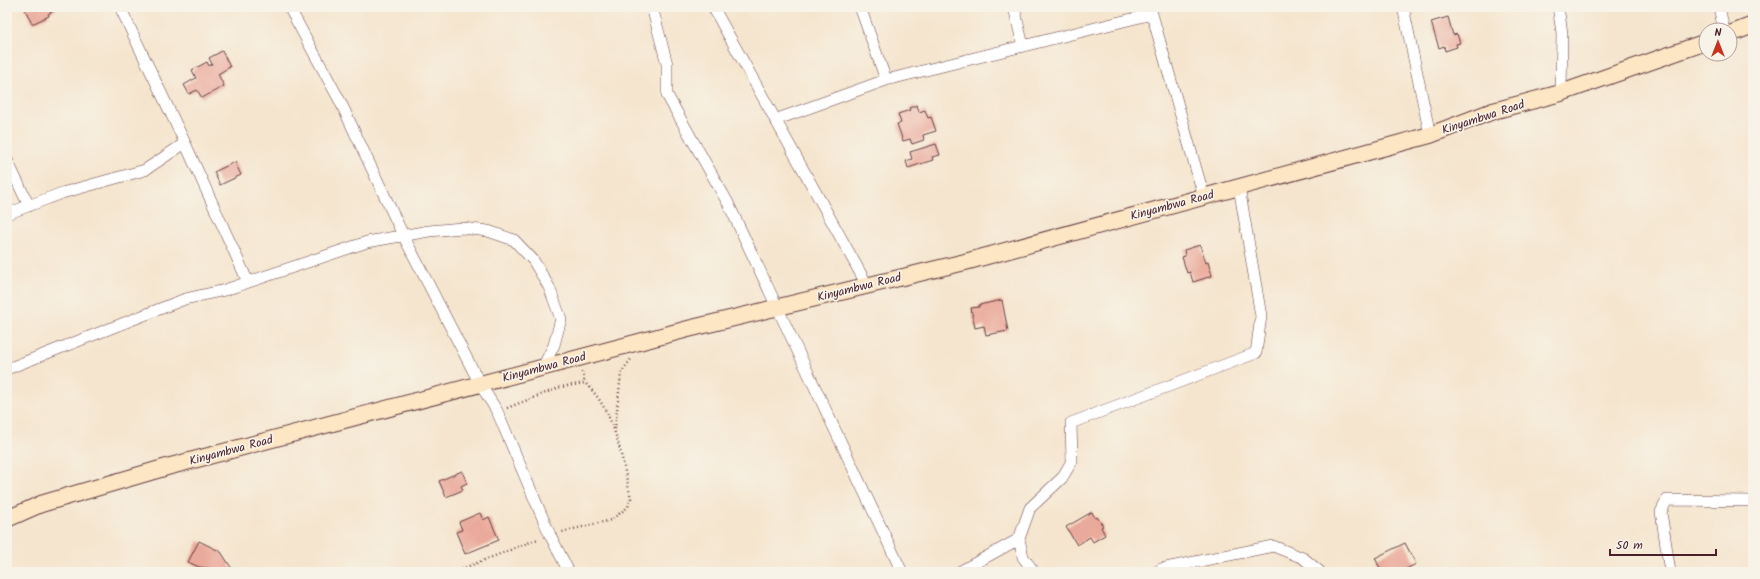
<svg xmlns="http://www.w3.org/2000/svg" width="1760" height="579" font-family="Kalam,sans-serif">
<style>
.building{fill:#eaaa9b}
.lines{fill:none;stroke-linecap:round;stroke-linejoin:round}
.street-casing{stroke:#643d43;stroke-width:12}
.secondary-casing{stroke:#643d43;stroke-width:18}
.path{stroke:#643d43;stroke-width:2.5;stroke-dasharray:1 3;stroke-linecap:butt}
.street{stroke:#fff;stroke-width:11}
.secondary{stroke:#fce6c4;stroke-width:16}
.labels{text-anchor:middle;stroke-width:3.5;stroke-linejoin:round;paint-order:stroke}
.street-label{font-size:12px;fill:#4a1f2b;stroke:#f7f3e8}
</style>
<rect width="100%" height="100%" fill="#f7f3e8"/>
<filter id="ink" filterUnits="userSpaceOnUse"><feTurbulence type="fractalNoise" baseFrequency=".025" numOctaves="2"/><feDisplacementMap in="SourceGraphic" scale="8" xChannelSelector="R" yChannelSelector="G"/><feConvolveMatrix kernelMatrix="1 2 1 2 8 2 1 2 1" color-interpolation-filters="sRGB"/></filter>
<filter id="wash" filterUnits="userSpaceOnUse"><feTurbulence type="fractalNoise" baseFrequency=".012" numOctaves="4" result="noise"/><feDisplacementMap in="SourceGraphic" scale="16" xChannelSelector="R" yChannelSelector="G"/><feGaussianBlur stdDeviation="0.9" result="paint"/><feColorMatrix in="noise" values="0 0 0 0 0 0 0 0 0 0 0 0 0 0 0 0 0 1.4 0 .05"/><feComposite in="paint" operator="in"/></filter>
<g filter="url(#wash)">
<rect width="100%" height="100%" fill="#f5e5ce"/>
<g id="blocks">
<!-- building -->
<path class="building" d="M24,7H56L57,9L48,14L49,16L32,24Z
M1448,17L1453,35L1457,34L1460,43L1456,44L1457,47L1445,51L1444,46L1439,48L1431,22Z
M222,51L230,67L218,74L224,86L202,98L197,90L189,94L184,85L196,78L192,70L207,62L209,66L212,64L209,58Z
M917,105L919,112L925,110L928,118L931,117L936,131L923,135L924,140L912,144L910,139L903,141L897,124L901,123L898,114L910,110L909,108Z
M936,144L940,155L932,157L933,160L908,168L906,161L912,159L910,152Z
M235,162L241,175L220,185L214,172Z
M1200,245L1206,263L1208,262L1212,276L1193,282L1190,272L1187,273L1182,257L1185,256L1184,250Z
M1002,300L1008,331L986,335L984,326L975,328L971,308L979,307V305Z
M462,471L467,483L461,486L463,490L446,497L439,481Z
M1092,512L1095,518L1097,517L1103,526L1101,527L1105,535L1093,542L1090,537L1077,545L1066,527Z
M480,513L483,520L489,517L499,540L465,554L456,532L462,530L459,522Z
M199,541L221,552L234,572H206L209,570V568L199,567L188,562Z
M1405,543L1416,564L1400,572H1382L1375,558Z"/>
</g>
</g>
<g filter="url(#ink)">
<use href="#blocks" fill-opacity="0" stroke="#643d43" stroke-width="1"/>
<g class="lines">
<!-- street casing -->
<g class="street-casing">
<path id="street" d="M120,7L185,143L248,282
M289,7L340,101L403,235L480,384L497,411L550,535L569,572
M652,7L667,64V95L728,203L902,572
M713,7L867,285
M1014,7L1023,46
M1403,7L1430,135
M1558,7L1562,33L1561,93
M1719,7L1724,30
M1152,14L1204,197
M886,80L1152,14L1150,7
M775,120L886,80L860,7
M7,160L29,206
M7,214L62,193L145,170L185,143
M7,369L185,299L225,290L367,242L429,231L462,228L488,231L514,240L533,260L549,287L561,319L554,345L543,367
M1019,539L1023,557L1034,572
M959,572L1019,539L1030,508L1062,478L1072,461L1071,423L1256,353L1261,316L1239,187
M1157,572L1161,569L1273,546L1303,558L1320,572
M1670,572L1661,512L1667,500L1753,501"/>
</g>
<!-- secondary casing -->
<g class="secondary-casing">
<path id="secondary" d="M1730,34L1753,25
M7,519L41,504L167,467L688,329L965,262L1430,135L1493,111L1561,93L1706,42"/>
</g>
<!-- path -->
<path class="path" d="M582,372L585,383
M507,408L561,387L585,383C617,413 621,458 631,498L628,507L611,520L562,532
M615,429L621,373L631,359
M454,572L538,539"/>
<!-- street -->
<use href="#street" class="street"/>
<!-- secondary -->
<use href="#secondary" class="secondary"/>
</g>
</g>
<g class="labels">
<!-- street labels -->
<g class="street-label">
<text transform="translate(1483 117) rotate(-18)" y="4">Kinyambwa Road</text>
<text transform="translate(1172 205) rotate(-15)" y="4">Kinyambwa Road</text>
<text transform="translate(859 287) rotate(-14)" y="4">Kinyambwa Road</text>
<text transform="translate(544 367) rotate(-15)" y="4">Kinyambwa Road</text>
<text transform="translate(231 450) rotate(-15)" y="4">Kinyambwa Road</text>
</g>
</g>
<!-- margin -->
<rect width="1760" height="579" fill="none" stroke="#f7f3e8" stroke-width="24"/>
<!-- north arrow -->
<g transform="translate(1718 42)"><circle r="19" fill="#f7f3e8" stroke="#b29e9c"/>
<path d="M0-3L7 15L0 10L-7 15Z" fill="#c8321e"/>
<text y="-6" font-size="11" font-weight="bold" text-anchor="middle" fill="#4a1f2b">N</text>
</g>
<!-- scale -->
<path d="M1610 549v6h106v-6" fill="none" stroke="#4a1f2b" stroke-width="2"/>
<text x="1616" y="549" font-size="12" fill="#4a1f2b" stroke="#f7f3e8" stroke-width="3" paint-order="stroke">50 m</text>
</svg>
